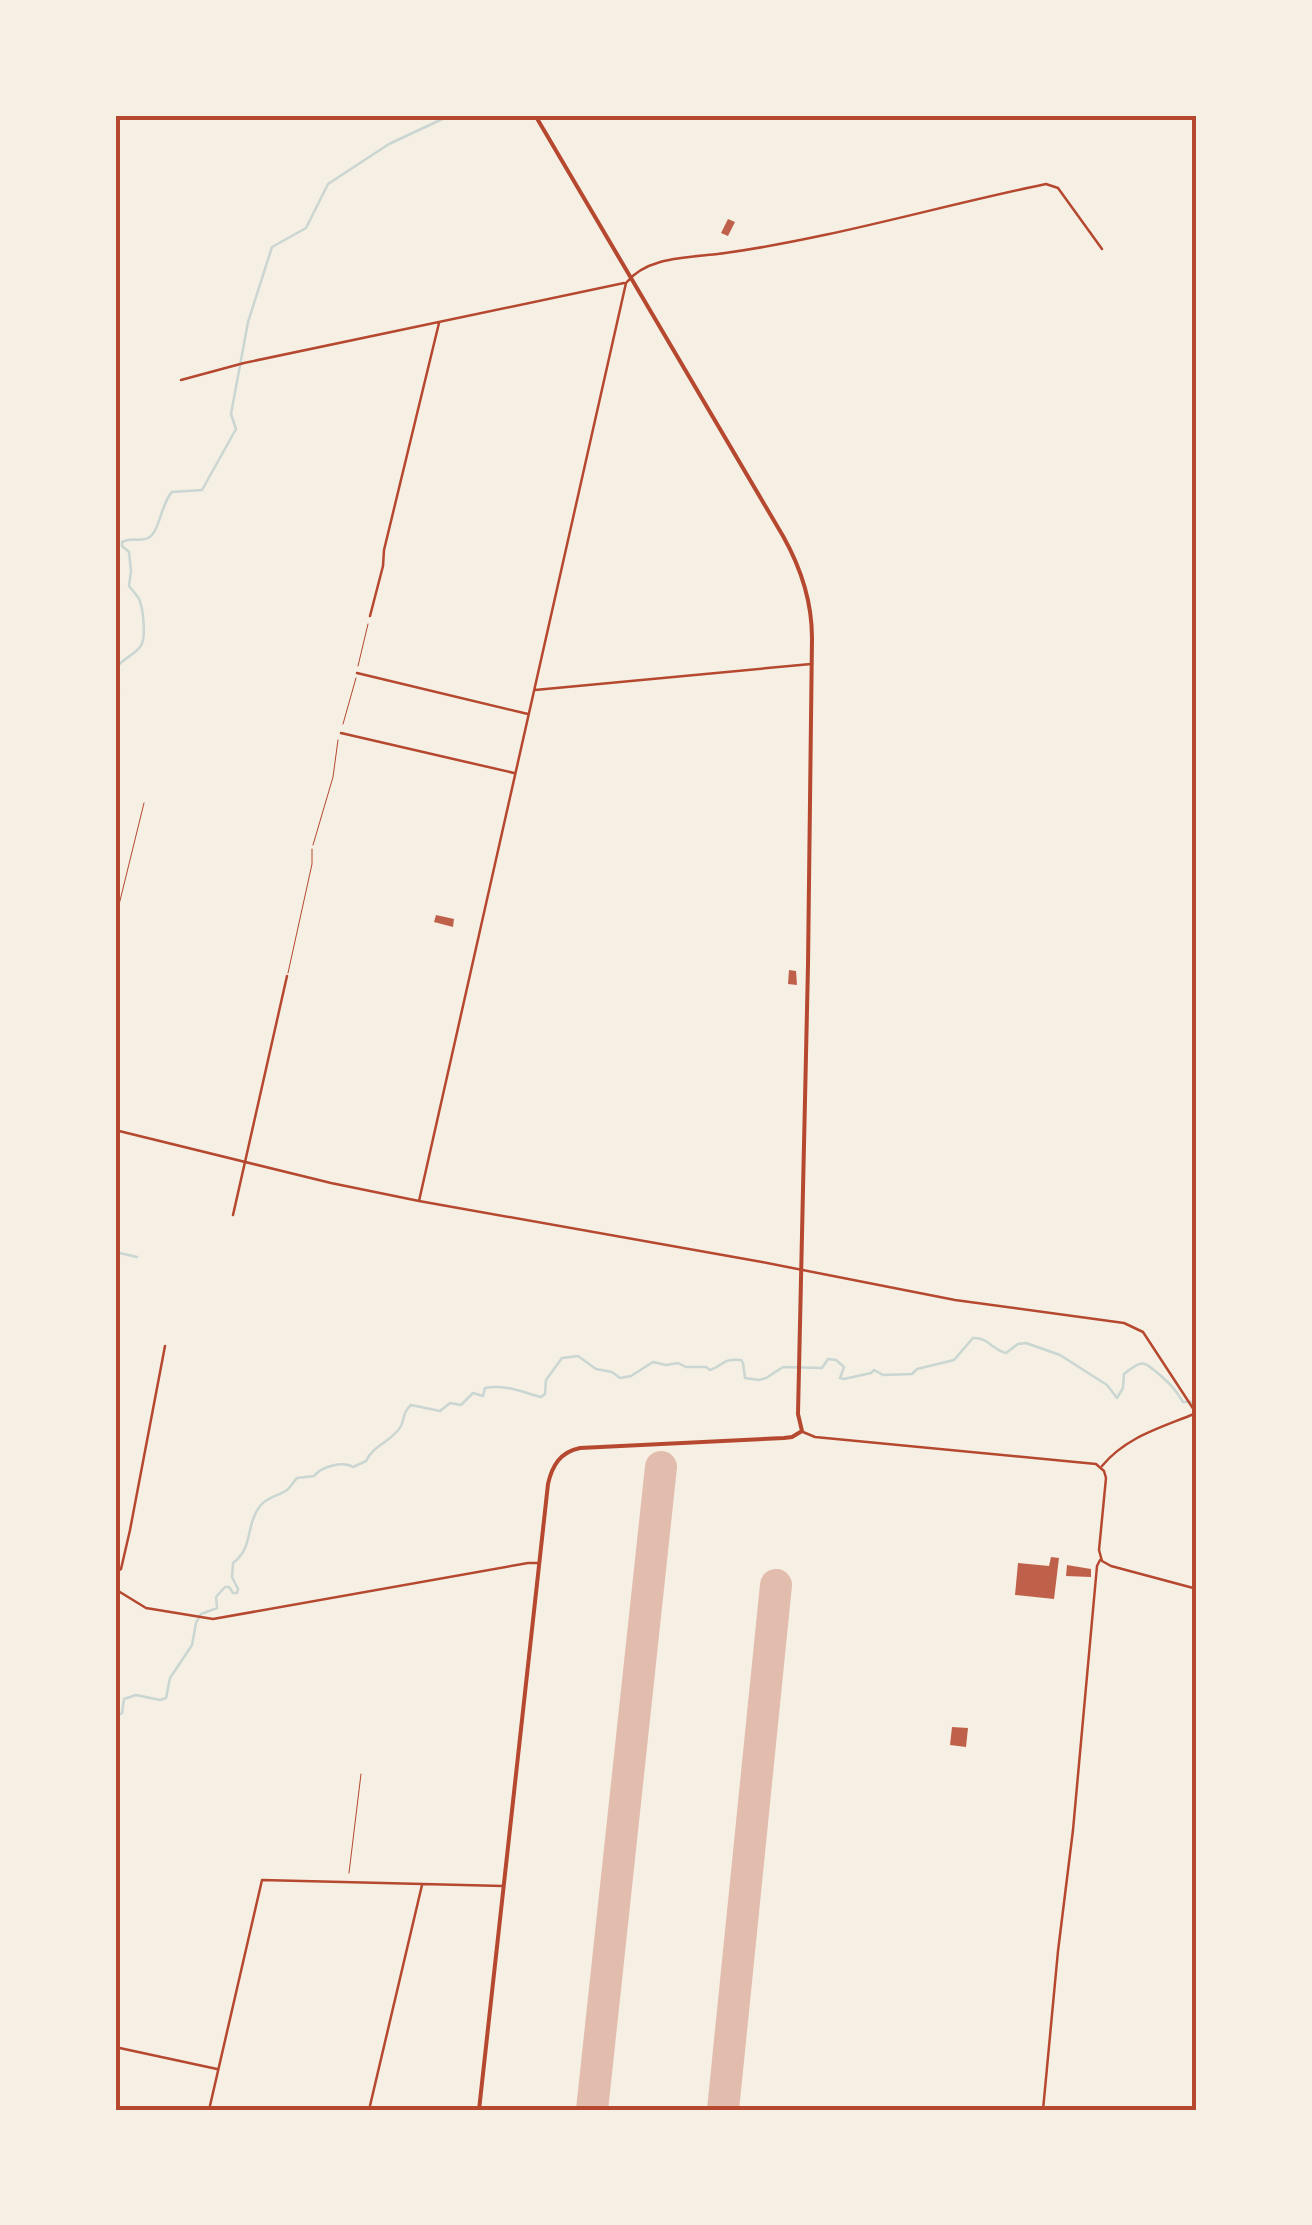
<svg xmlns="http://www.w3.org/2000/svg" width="1312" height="2225" font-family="'Work Sans',sans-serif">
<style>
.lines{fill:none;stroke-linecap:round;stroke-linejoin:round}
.stream{stroke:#c9d6d2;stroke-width:2.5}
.runway{stroke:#e2bdae;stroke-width:32}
.building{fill:#bf614a}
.path{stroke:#b5482f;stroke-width:1}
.service{stroke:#b5482f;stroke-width:1}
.minor{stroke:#b5482f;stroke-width:2.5}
.tertiary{stroke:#b5482f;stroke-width:2.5}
.secondary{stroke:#b5482f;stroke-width:4}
.neatline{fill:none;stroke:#b5482f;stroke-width:4}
</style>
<rect width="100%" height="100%" fill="#f6efe4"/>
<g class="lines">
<!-- stream -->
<path class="stream" d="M115,699L119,691L115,669C122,659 133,656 140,647C147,639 143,608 139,599C136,594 132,590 129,586L131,571L129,552L122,546V542C133,537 140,542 148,538C160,532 161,503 172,492L202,490L236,429L231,414L248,322L272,247L306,228L328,184L389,144L451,115
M115,1252L137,1257
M115,1717L122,1713L124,1699L136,1695L160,1700L166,1698L170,1678L192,1645L196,1623L201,1614L217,1608L216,1597L225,1587H229L233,1593H237L238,1589L232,1577L233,1563C254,1547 245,1526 260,1506C267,1497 278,1496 287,1490C291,1487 293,1482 297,1478L314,1476C322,1466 343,1461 353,1467L366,1461C373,1445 393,1441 401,1426C405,1417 403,1412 411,1405L440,1411L450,1403L461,1405L473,1393L483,1396L485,1388C505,1384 522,1392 541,1397L545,1394L546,1380L562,1358L578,1356L596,1369L612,1372L620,1378L631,1376L653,1362L666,1365L678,1363L686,1367H706L710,1370C723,1366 722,1358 741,1360L743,1363L745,1378L759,1380L766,1378L783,1367L822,1368L828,1359L836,1360L844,1367L840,1378L844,1379L871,1373L874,1370L883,1375L912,1374L917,1369L954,1360L973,1338C987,1337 993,1350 1006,1353L1018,1344L1026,1343L1060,1355L1107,1385L1117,1398L1123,1388L1124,1374C1143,1359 1143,1361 1160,1375C1170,1384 1176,1390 1183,1402H1194L1197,1405"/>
<!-- runway -->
<path class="runway" d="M592,2110L661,1467
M723,2110L776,1585"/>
</g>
<!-- building -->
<path class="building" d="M728,219L735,222L728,236L721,233Z
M436,915L454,919L453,927L434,922Z
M789,970L796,971L797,985L788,984Z
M1051,1557L1059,1558L1054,1599L1015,1595L1018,1563L1049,1566Z
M1067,1565L1091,1569V1577L1066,1576Z
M952,1727L968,1728L966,1747L950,1745Z"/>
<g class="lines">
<!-- path -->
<path class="path" d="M358,666L368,624
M343,724L356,678
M313,845L333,777L338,740
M115,921L144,803
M349,1873L361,1774"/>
<!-- service -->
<path class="service" d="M288,973L312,864V849"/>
<!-- minor -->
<path class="minor" d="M181,380L244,363L624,283
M370,616L383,566L384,550L439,323
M357,673L528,714
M535,690L811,664
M341,733L514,773
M115,1130L331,1183L419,1201L762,1262L955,1300L1124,1323L1143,1332L1196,1413
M419,1201L626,283C648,255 693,258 725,253C833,238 939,206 1046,184L1058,188L1102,249
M233,1215L287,976
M1102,1466C1126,1437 1160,1428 1194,1414
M115,1573L121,1569L130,1530L165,1346
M115,2047L217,2069
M209,2110L262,1880L503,1886
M369,2110L422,1885
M1043,2110L1058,1951L1073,1830L1097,1566L1100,1560"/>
<!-- tertiary -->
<path class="tertiary" d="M803,1432L815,1437L1096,1464L1104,1471L1106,1478L1099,1550L1102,1561L1111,1566L1197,1589
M115,1589L146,1608L213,1619L528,1563H538"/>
<!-- secondary -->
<path class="secondary" d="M479,2110L548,1484C552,1466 560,1452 580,1448L784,1438L792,1437L802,1431L798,1414L808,965L812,638C812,601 801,568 783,536L535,115"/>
</g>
<!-- border -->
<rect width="1312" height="2225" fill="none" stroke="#f6efe4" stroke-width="235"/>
<rect x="118" y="118" width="1076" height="1990" class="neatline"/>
</svg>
